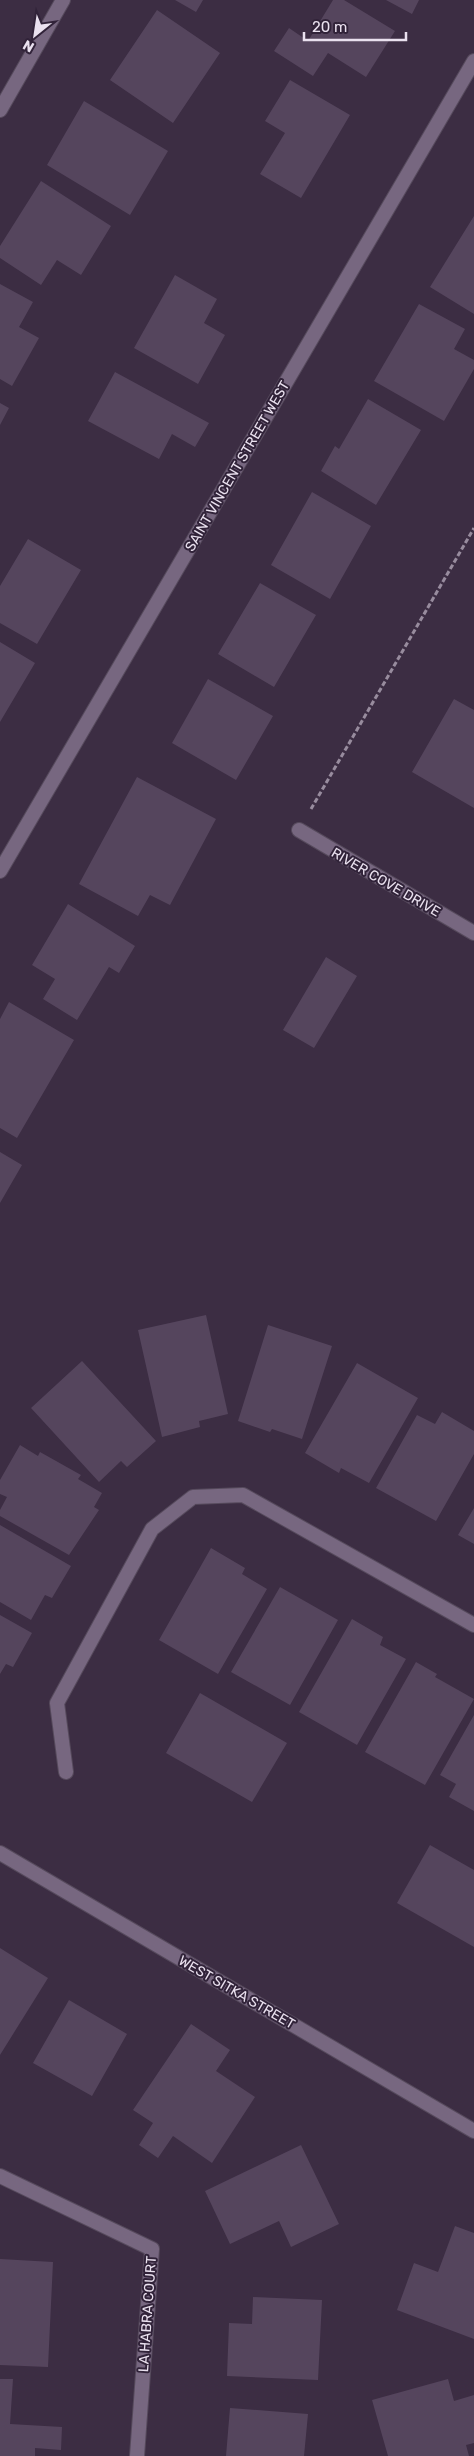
<svg xmlns="http://www.w3.org/2000/svg" width="474" height="2456" font-family="Rubik,sans-serif">
<style>
.building{fill:#55455d}
.lines{fill:none;stroke-linecap:round;stroke-linejoin:round}
.minor-casing{stroke:#564a5c;stroke-width:16}
.path{stroke:#988c9e;stroke-width:3;stroke-dasharray:5 2.5;stroke-linecap:butt}
.minor{stroke:#776780;stroke-width:14}
.labels{text-anchor:middle;stroke-width:4;stroke-linejoin:round;paint-order:stroke}
.street-label{font-size:14px;fill:#eae1ef;stroke:#312339}
</style>
<rect width="100%" height="100%" fill="#3c2d43"/>
<!-- building -->
<path class="building" d="M175,0H203L196,12Z
M333,0H344L395,31L366,77L328,53L313,76L274,51L289,28L308,41Z
M386,0H419L412,14Z
M157,10L220,53L173,123L110,80Z
M290,80L350,115L301,198L260,174L285,133L265,121Z
M84,101L168,151L130,215L47,165Z
M41,181L111,226L81,275L57,260L41,285L0,258V246Z
M474,216V314L430,287Z
M175,275L217,299L204,323L225,335L198,384L134,348Z
M0,284L33,302L19,327L39,338L12,386L0,379Z
M419,304L465,329L454,349L474,360V369L444,421L374,381Z
M115,372L209,423L195,447L172,434L159,459L88,421Z
M368,399L421,430L376,505L321,471L335,446L339,449Z
M0,403L9,408L0,425Z
M312,492L371,526L330,599L271,565Z
M28,539L81,570L37,644L0,623V586Z
M260,583L316,615L274,687L218,654Z
M0,642L35,663L0,722Z
M208,679L273,716L236,780L172,743Z
M454,699L474,710V808L412,772Z
M137,777L216,819L170,905L150,895L138,916L79,884Z
M68,904L135,946L119,973L109,967L77,1020L43,999L55,979L32,965Z
M326,957L357,976L314,1048L283,1030Z
M9,1002L74,1040L17,1138L0,1128V1019Z
M0,1152L22,1165L0,1203Z
M206,1315L228,1414L199,1421L200,1427L162,1437L138,1330Z
M268,1325L332,1346L302,1439L272,1429L270,1432L238,1421Z
M82,1361L156,1441L127,1467L121,1461L99,1482L31,1408Z
M357,1363L418,1398L369,1483L341,1468L339,1473L305,1453Z
M442,1412L474,1431V1454L436,1521L376,1488L417,1415L435,1424Z
M20,1445L38,1456L40,1452L81,1475L78,1479L102,1493L94,1507L99,1510L69,1555L0,1516V1510L7,1497L0,1494V1480Z
M474,1508V1544L458,1535Z
M0,1525L71,1566L52,1598L45,1595L31,1620L0,1602Z
M211,1548L245,1568L242,1574L267,1589L218,1674L159,1640Z
M280,1587L338,1620L290,1705L231,1672Z
M0,1615L32,1633L13,1667L6,1664L0,1674Z
M352,1619L383,1637L380,1645L406,1659L357,1745L299,1712Z
M416,1662L437,1674L435,1677L474,1699L425,1785L365,1752Z
M200,1693L287,1743L252,1802L166,1753Z
M474,1715V1811L449,1797L456,1784L440,1775Z
M430,1845L474,1870V1947L397,1903Z
M0,1948L48,1978L0,2055Z
M69,2000L127,2034L92,2096L33,2063Z
M191,2024L230,2050L216,2071L255,2097L212,2163L173,2136L158,2158L139,2145L153,2123L133,2110Z
M301,2145L339,2224L291,2247L279,2221L230,2244L205,2191Z
M455,2226L474,2233V2339L397,2310L414,2263L438,2272Z
M0,2259L53,2262L48,2367L0,2365Z
M253,2297L322,2300L318,2380L227,2376L229,2323L252,2324Z
M0,2379H13L10,2424L62,2427L61,2450L35,2448V2456H0Z
M448,2379L454,2401L474,2395V2443L466,2445L469,2456H388L372,2400Z
M230,2408L308,2414L304,2456H226Z"/>
<g class="lines">
<!-- minor casing -->
<g class="minor-casing">
<path id="minor" d="M0,110L63,0
M299,830L474,933
M0,871L474,61
M66,1772L57,1703L152,1529L193,1497L243,1495L474,1625
M0,1853L474,2131
M0,2176L152,2249L137,2456"/>
</g>
<!-- path -->
<path class="path" d="M311,809L474,528"/>
<!-- minor -->
<use href="#minor" class="minor"/>
</g>
<g class="labels">
<!-- street labels -->
<g class="street-label">
<text transform="translate(237 466) rotate(-60)" y="5">SAINT VINCENT STREET WEST</text>
<text transform="translate(386 882) rotate(30)" y="5">RIVER COVE DRIVE</text>
<text transform="translate(237 1992) rotate(30)" y="5">WEST SITKA STREET</text>
<text transform="translate(147 2314) rotate(-86)" y="5">LA HABRA COURT</text>
</g>
</g>
<!-- north arrow -->
<g transform="translate(35 35) rotate(210)" stroke="#312339" stroke-width="4" paint-order="stroke">
<path d="M0-4L9 19L0 12L-9 19Z" fill="#eae1ef"/>
<text y="-8" font-size="14" font-weight="bold" text-anchor="middle" fill="#eae1ef">N</text>
</g>
<!-- scale -->
<path d="M304 32v8h102v-8" fill="none" stroke="#eae1ef" stroke-width="2.5"/>
<text x="312" y="32" font-size="15" fill="#eae1ef" stroke="#312339" stroke-width="4" paint-order="stroke">20 m</text>
</svg>
